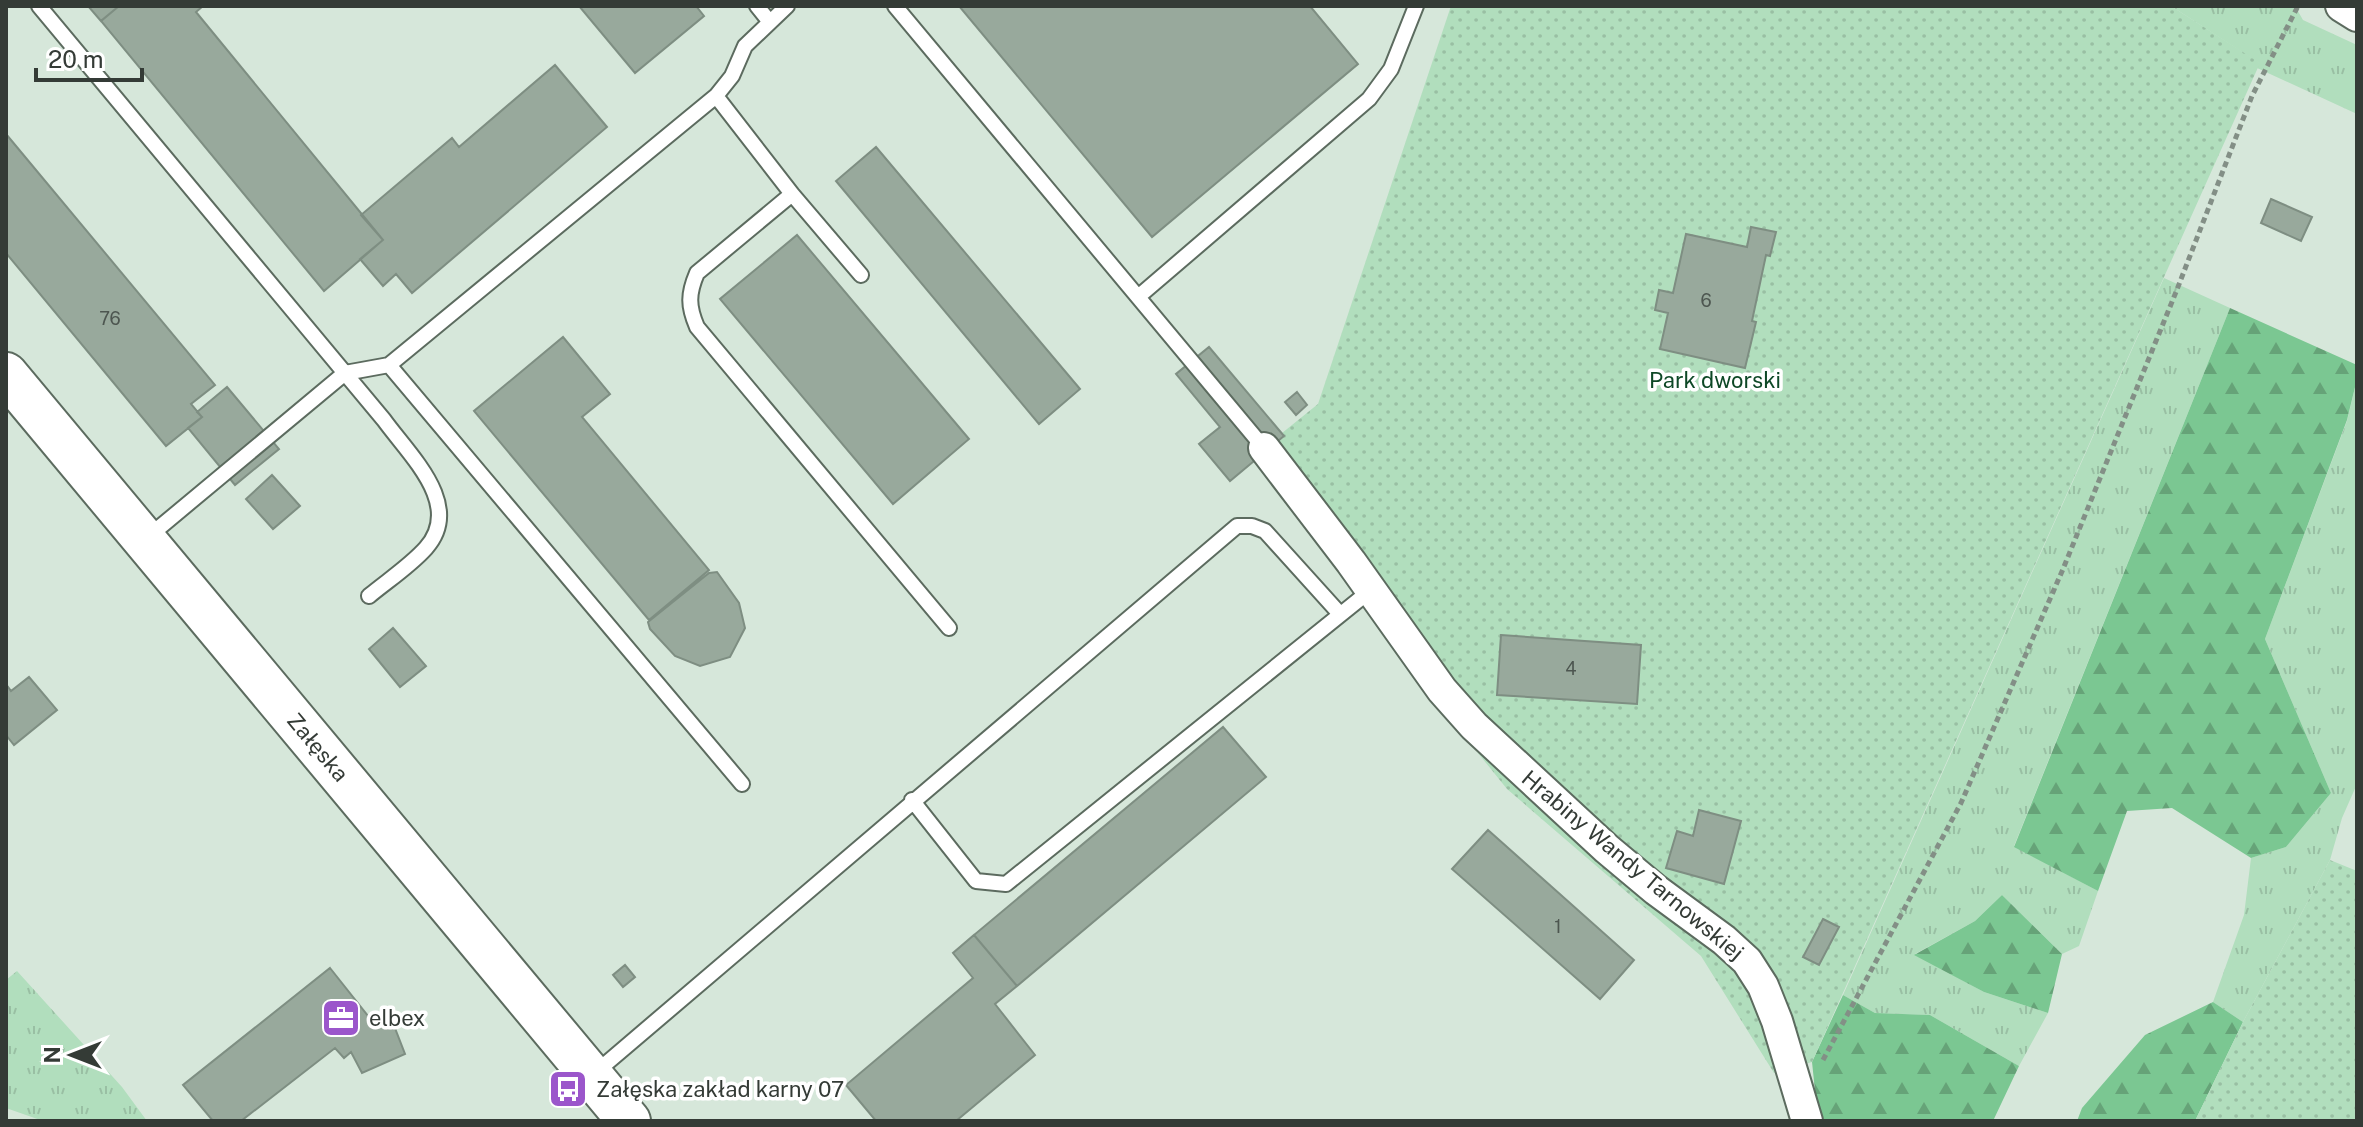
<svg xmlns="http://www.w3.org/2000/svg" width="2363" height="1127" font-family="'Public Sans',sans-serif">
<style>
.grass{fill:url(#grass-tufts)}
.forest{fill:url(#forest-firs)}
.park{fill:url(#park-dots)}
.building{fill:#98a99c;stroke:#7e8e82;stroke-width:2}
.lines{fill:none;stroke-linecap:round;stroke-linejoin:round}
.lane-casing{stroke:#5c6b5f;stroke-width:18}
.street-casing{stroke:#5c6b5f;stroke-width:34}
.secondary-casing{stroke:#5c6b5f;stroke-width:46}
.path{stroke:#838f86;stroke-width:5;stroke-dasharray:6 4;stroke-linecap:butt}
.lane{stroke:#fff;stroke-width:14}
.street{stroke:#fff;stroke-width:30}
.secondary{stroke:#fff;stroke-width:42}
.labels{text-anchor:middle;stroke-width:7;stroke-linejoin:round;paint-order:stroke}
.number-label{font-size:18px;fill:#4d5650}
.park-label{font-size:22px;fill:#0e4826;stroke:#fff}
.street-label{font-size:22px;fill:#343b36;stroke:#fff}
.poi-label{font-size:22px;fill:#343b36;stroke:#fff;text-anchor:start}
</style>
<defs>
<pattern id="grass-tufts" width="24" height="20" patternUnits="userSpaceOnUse" patternTransform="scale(2)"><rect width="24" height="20" fill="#b1debd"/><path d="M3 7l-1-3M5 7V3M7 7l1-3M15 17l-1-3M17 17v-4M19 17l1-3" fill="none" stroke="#99bfa3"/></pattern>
<pattern id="forest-firs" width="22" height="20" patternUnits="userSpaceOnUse" patternTransform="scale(2)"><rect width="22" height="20" fill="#7bc792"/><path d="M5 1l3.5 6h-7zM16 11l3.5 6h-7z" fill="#66a378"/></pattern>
<pattern id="park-dots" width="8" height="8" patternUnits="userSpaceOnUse" patternTransform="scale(2)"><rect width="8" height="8" fill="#b1debd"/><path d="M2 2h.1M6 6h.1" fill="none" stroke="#99bfa3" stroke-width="1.8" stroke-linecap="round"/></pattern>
</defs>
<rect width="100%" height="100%" fill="#d6e7da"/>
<!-- grass -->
<path class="grass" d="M2171,6H2295L2303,20L2357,45V114L2257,68L2259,63Z
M2164,278L2230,308L2014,846L2098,891L2079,946L2062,954L2002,895L1975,921L1915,954L1984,992L2048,1013L2019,1066L1930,1015L1875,1013L1843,995Z
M2357,379V784L2342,818L2330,860L2243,1022L2213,1002L2244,915L2251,858L2286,847L2331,793L2265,639L2347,421Z
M17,971L122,1087L147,1121H43L6,1108V980Z"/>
<!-- forest -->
<path class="forest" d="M2230,308L2357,365V379L2347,420L2265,639L2331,793L2286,847L2251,858L2172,808L2127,811L2098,891L2014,847Z
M2002,895L2062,954L2048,1013L1984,992L1914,955L1975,921Z
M1843,995L1875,1013L1930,1015L2019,1066L1993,1121H1823L1816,1100L1812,1062Z
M2213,1002L2243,1022L2195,1121H2077L2082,1108L2145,1035Z"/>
<!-- park -->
<path class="park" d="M1451,6H2171L2260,63L1812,1062L1774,1073L1701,956L1507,789L1403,660L1256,454L1318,404Z
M2330,860L2357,871L2356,1121H2195L2243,1022Z"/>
<!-- building -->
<path class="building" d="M88,6H119L101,21Z
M119,6H203L196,12L383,240L324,291L101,21Z
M579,6H696L704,16L635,73Z
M959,6H1310L1358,64L1152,237Z
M555,65L607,127L412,293L396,274L383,286L360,259L383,240L361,215L452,138L459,147Z
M6,134L215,385L191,404L202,417L166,446L6,253Z
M876,147L1080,389L1039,424L836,181Z
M2271,199L2312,217L2301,241L2261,223Z
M1751,227L1776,232L1770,256L1766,255L1752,321L1756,322L1745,368L1660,349L1668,313L1655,310L1659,290L1673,293L1686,234L1747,247Z
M797,235L969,439L893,504L720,299Z
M563,337L610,394L582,417L709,570L649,620L474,411Z
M1209,347L1284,436L1230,481L1199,444L1220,427L1176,374Z
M227,387L279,449L235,485L188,428L202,417L197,412Z
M1297,392L1307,405L1296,415L1285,402Z
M272,475L300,506L273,529L246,499Z
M717,572L739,603L745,628L730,657L700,666L675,656L650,629L648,622L709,573Z
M393,628L426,666L400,687L369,649Z
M1501,635L1641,645L1637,704L1497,695Z
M29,677L57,710L14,745L6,735V684L11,691Z
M1223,727L1266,777L1017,986L974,935Z
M1699,810L1741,821L1724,884L1666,868L1677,831L1693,836Z
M1488,830L1634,960L1600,999L1452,869Z
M1823,919L1839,927L1819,965L1803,957Z
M974,935L1017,986L995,1004L1035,1055L956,1121H876L846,1085L973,978L953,953Z
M625,965L635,977L623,987L613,975Z
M330,968L376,1026L391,1018L405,1054L362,1073L351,1052L344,1058L335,1048L241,1121H213L183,1085Z"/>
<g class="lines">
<!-- lane casing -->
<g class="lane-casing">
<path id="lane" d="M39,6L384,420C410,456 464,505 426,548C410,566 387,581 369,596
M757,6L769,21
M895,6L1264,448
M716,96L792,194L861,275
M792,194L697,273C688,294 688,306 697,327L949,628
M1138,297L1369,99L1391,69L1416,6
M389,365L742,784
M148,537L345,373L389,365L716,96L732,76L745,46L787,6
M912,800L976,881L1006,884L1371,590
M595,1073L1237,526H1252L1265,531L1340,614"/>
</g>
<!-- street casing -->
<g class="street-casing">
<path id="street" d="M2341,6L2357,16
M1264,448L1351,562L1442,690L1474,726L1607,849L1656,890L1724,940L1747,961L1763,986L1777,1021L1807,1121"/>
</g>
<!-- secondary casing -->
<g class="secondary-casing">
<path id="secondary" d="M6,374L629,1121"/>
</g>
<!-- path -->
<path class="path" d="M1823,1060L1961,803L2063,569L2176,292L2252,96L2298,6"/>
<!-- lane -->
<use href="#lane" class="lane"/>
<!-- street -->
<use href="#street" class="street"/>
<!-- secondary -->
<use href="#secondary" class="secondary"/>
</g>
<!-- icons -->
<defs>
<g id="office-square" transform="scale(2)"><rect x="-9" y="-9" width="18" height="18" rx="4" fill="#9b56cb" stroke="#fff"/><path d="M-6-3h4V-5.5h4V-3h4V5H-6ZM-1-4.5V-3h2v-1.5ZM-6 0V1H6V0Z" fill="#fff"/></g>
<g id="bus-square" transform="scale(2)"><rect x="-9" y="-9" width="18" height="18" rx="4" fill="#9b56cb" stroke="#fff"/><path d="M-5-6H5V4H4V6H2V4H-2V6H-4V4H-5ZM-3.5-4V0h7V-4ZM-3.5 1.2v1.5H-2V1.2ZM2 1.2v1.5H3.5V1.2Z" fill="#fff"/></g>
</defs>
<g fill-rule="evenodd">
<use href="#office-square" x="341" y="1018"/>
<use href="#bus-square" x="568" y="1089"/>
</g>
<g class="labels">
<!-- number labels -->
<g class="number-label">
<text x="1706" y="307">6</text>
<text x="110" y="325">76</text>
<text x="1571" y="675">4</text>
<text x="1558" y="933">1</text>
</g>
<!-- park labels -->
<g class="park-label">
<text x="1715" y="388">Park dworski</text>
</g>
<!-- street labels -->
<g class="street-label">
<text transform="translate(318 747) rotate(50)" y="8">Załęska</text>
<text transform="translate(1633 865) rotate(40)" y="8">Hrabiny Wandy Tarnowskiej</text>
</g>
<!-- poi labels -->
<g class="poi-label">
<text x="369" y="1026">elbex</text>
<text x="596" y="1097">Załęska zakład karny 07</text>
</g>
</g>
<!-- border -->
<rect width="2363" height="1127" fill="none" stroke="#343b36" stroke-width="16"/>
<!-- north arrow -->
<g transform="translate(72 1055) rotate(270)" stroke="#ffffff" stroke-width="6" paint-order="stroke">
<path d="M0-6L14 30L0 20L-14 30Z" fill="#343b36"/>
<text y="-12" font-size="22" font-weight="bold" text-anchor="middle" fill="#343b36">N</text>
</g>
<!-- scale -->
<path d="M36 68v12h106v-12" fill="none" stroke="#343b36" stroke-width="4"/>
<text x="48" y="68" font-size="24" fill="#343b36" stroke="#ffffff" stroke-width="6" paint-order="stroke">20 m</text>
</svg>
